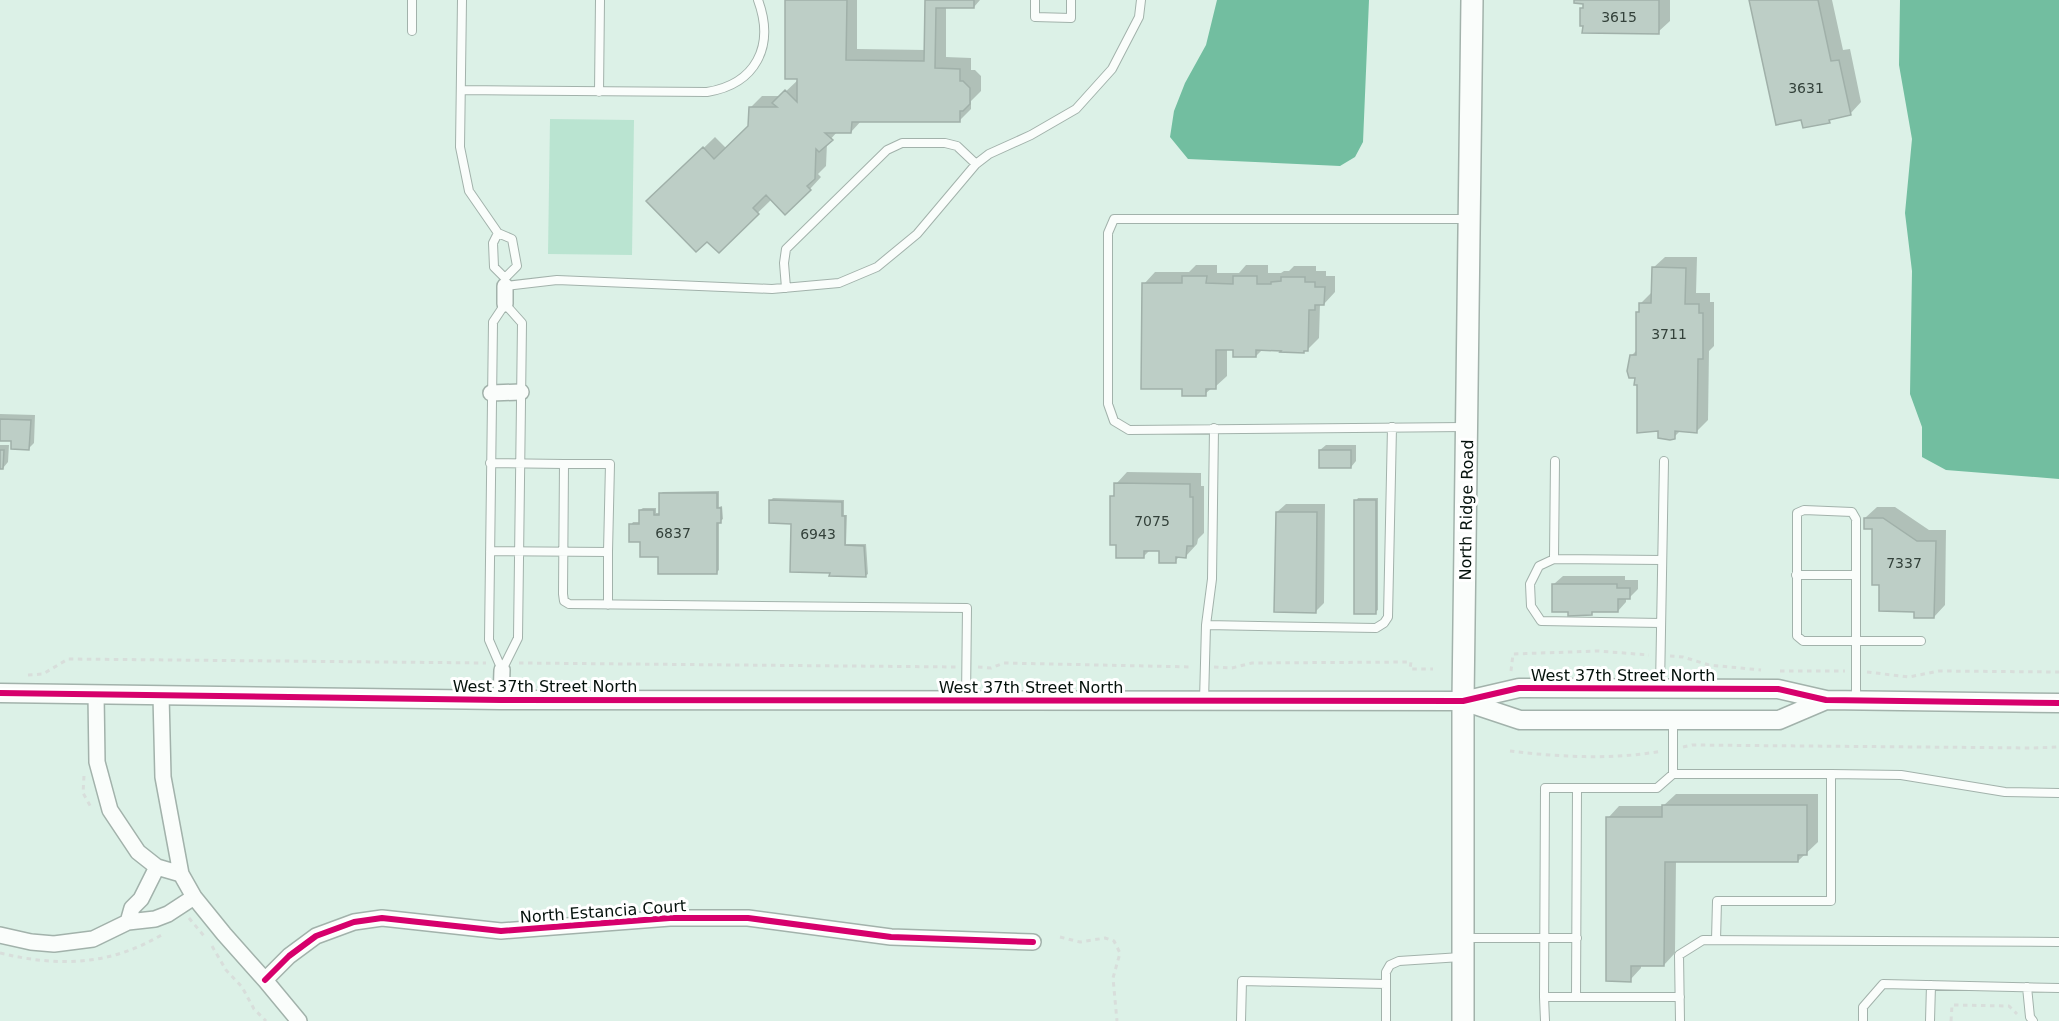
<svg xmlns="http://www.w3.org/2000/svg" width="2059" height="1021" font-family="'DejaVu Sans',sans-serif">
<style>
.green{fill:#bae4d1}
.water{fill:#72bea0}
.shadow{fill:#0003}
.building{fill:#bdcec6;stroke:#a0b0a9;stroke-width:1.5}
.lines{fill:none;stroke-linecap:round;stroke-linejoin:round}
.service-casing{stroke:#a2b2ab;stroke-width:10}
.minor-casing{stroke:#a2b2ab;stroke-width:18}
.tertiary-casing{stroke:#a2b2ab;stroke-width:21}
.secondary-casing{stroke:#a2b2ab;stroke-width:24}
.path{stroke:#d8dedb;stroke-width:3;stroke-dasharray:4.5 4.5;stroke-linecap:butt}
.service{stroke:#fafdfb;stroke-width:8}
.minor{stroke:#fafdfb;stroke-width:15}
.tertiary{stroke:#fafdfb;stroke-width:18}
.secondary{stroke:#fafdfb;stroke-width:21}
.cycleway-casing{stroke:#fff;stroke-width:10}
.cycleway{stroke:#d6006c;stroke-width:6}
.labels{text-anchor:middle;stroke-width:6;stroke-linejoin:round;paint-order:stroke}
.number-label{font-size:14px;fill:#33413a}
.street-label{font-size:16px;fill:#05120c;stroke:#fff}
</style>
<rect width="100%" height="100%" fill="#dcf1e7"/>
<!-- green -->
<path class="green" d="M550,119L634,120L632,255L548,254Z"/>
<!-- water -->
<path class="water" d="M1217,0H1369L1363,142L1355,157L1340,166L1188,159L1170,137L1174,111L1185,83L1206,45Z
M1900,0H2059V479L1946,470L1922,457V427L1910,394L1912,271L1905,213L1912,139L1899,65Z"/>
<!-- shadow -->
<path class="shadow" d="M786,0H857V49L926,50V0H980L974,7H946V57L971,58V70H975L981,76V91L971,101V109L959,121L862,120L851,132L838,131L827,143L826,166L818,174L821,177L810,189L785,213L772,199L719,251L707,240L649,201L715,137L726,148L750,126V108L762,96H781L800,78Z
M1575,0H1670V21L1658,32L1581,9L1584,6V2Z
M1750,0H1832L1843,50L1850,49L1861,102L1850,114L1833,117L1829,121Z
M1665,257H1697L1696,293H1710V302H1714V346L1709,351L1708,420L1696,432L1681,430L1674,437L1660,429L1636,377L1631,356L1637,350L1638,313L1640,310V304L1652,292L1653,268Z
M1196,265H1217V273H1239L1246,265H1268V273H1281L1284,271H1289L1294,266H1316V271H1326V276H1335V292L1324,304H1320L1319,338L1308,349H1263L1256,356L1234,349L1227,348V376L1215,387H1213L1205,394L1184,387L1144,284L1155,272H1189Z
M0,414L35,415L34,443L29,448L13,440L0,439Z
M0,445H9L8,462L3,468H0Z
M1326,445H1356V461L1351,467L1320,450Z
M1127,472L1201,473V486H1204V533L1198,539L1197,544L1186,556H1180L1175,561L1160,550H1150L1143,557L1112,497L1115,493L1116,484Z
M719,491V507L722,506L723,519L719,522V570L717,572L659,555L641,541L631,525L633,522H640V510L643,508H656V513H660V494L663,492Z
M773,498L844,500V515H847L846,544H866L868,574L865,576L831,571L793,522L770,501Z
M1358,498H1378V610L1375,612L1356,501Z
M1286,504H1325L1324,603L1315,612L1277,512Z
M1877,507H1895L1929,530H1946L1945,605L1934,617L1915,610L1880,584L1874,527L1865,518Z
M1563,576H1625V580H1638V589L1629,598H1626V602L1618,611H1594L1591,613L1554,584Z
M1676,794H1818V842L1798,861H1676L1675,953L1664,965L1641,964V968L1630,980L1608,818L1619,806H1663Z"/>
<!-- building -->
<path class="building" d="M785,0H847L846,60L924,61L925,0H974V8H936L935,68L960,69V81H963L970,88V104L963,111H960V122H852L851,133H825L833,140L819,152L816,149L815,179L807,186L811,190L785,215L766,195L753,208L759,214L719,253L707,242L696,252L646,201L703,147L714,159L748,126L749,107H777L772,103L785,90L797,102V79H785Z
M1574,0H1659V34L1582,33L1583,26H1580V8H1583V4L1574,3Z
M1749,0H1818L1831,61L1839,60L1851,115L1829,120L1830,123L1803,128L1801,120L1776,125Z
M1652,267L1686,268L1685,304H1699V313H1703V359H1698L1697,433L1675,431V439L1670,440L1658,438V431L1637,433V385H1634L1635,378H1629L1627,371L1630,355H1636V312H1639V303H1651Z
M1182,276H1207L1206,283L1233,284V276H1257V284H1271V282L1281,281V277H1305V282H1315V287H1325L1324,305H1315V310H1309L1308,351H1304V353L1280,352L1281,351L1256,350V357H1233V350H1216V389H1206V396H1182V389H1141L1142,283H1182Z
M0,419L31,420L29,450L11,449V441H0Z
M0,450H4L3,469H0Z
M1319,450H1351V468H1319Z
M1114,483L1190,484V497H1193V546H1187L1186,558L1176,557V563H1159V551H1144V558H1116V545H1110V496H1114Z
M659,493H717V508H721V523H717V574H658V557H640V542H629V524H639V510H654V515H659Z
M769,500L842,502V516H845V545L864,546L866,577L829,576L830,573L790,572L791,524L769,523Z
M1354,500H1376V614H1354Z
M1276,512H1317L1316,613L1274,612Z
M1864,518H1883L1917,541H1936L1934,618H1914V612L1879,611V585H1872V529H1864Z
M1552,584H1617V588H1630V599H1618V612H1592V615L1568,616V612H1552Z
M1662,805H1807V855H1798V862H1665L1664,966H1631V982L1606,981V817H1662Z"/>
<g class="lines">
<!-- service casing -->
<g class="service-casing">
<path id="service" d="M462,0L460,147L469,191L498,233L512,239L517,266L505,278V286L557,280L772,289L839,283L877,267L917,234L976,164L989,154L1031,135L1076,109L1112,69L1139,17L1141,0
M1035,0V17L1071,18V0
M412,31V0
M461,90L707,92C756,84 775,46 758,0
M599,92L600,0
M498,233L493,243L494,267L505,278
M786,288L784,263L786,249L887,150L902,143H945L957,146L976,164
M505,304L522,323L518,638L502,670L489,640L493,322Z
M1465,427L1129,430L1114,421L1108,404V233L1114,219H1468
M1555,461L1554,559L1662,560
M490,463L564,464L563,594L564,601L569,604L967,608L966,699
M564,464H610L608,552
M490,551L608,552V605
M1554,559L1539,566L1530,584L1531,606L1541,621L1661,623
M1796,575H1856
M1206,625L1376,628L1384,623L1388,617L1392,427
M1660,687L1664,461
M1856,699V519L1852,512L1804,510L1797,513V636L1803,641H1921
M1204,701L1206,625L1212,579L1214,428
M1673,774V720
M1831,774L1901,775L2005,792L2059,793
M1464,938H1577
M2027,987L2030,1017L2033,1021
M1544,997L1545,1021
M1576,997L1577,788
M1680,997H1544L1545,788H1657L1673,774H1831V901H1717L1716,940
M1241,1021L1242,981L1386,984
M1386,1021V972L1390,965L1399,961L1461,957
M1680,1021L1679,955L1703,940L2059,942
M1863,1021V1007L1883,984L2059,988
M1930,1021L1931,985"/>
</g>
<!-- minor casing -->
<g class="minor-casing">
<path id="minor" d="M505,304V286
M491,393L521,392
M96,694L97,762L110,810L138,852L157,867L181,874
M161,695L163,777L181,874L194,897L224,934L265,980L299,1021
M501,700L502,670
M128,922L132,908L141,899L157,867
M0,935L31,942L54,944L93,939L128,922L155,919L168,914L194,897
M265,980L289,956L316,936L354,922L382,918L501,931L670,918H748L891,937L1033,942"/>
</g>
<!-- tertiary casing -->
<g class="tertiary-casing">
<path id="tertiary" d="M0,693L501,700L1463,701L1519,688L1778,689L1826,700L2059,703
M1463,701L1520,720H1779L1826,700"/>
</g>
<!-- secondary casing -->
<g class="secondary-casing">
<path id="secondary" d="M1463,1021V701L1472,0"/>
</g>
<!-- path -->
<path class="path" d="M1670,656L1683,657L1709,665L1761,670
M519,663L957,667
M978,667L991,668L1004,663L1193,667
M1214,667L1232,668L1252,663L1411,662L1410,669H1433
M1511,671L1513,654L1598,651L1649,655
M1780,671H1845
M1867,672L1909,677L1939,671L2059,672
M28,675L43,674L68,659L486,663
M1683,747L1692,745L2033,748L2059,747
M1510,751C1558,757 1614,760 1662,751
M84,776L83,793L92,809
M189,918L204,936
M1060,937L1080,942L1105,938L1114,941L1120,953L1113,978L1117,1021
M212,946L226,970L242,987L254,1009L266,1021
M0,953C58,967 110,966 163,934
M1951,1021L1952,1005L2009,1006L2017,1014"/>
<!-- service -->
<use href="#service" class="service"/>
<!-- minor -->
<use href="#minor" class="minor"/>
<!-- tertiary -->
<use href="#tertiary" class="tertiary"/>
<!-- secondary -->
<use href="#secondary" class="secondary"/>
<!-- cycleway casing -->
<g class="cycleway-casing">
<path id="cycleway" d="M0,693L501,700L1463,701L1519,688L1778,689L1826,700L2059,703
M265,980L289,956L316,936L354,922L382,918L501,931L670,918H748L891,937L1033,942"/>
</g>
<!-- cycleway -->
<use href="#cycleway" class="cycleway"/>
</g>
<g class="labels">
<!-- number labels -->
<g class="number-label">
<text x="1619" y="22">3615</text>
<text x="1806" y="93">3631</text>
<text x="1669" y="339">3711</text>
<text x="1152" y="526">7075</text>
<text x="673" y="538">6837</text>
<text x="818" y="539">6943</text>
<text x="1904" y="568">7337</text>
</g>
<!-- street labels -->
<g class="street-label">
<text transform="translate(1466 510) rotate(-89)" y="6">North Ridge Road</text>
<text x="1623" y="681">West 37th Street North</text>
<text x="545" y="692">West 37th Street North</text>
<text x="1031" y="693">West 37th Street North</text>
<text transform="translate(603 911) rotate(-4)" y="6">North Estancia Court</text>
</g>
</g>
</svg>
